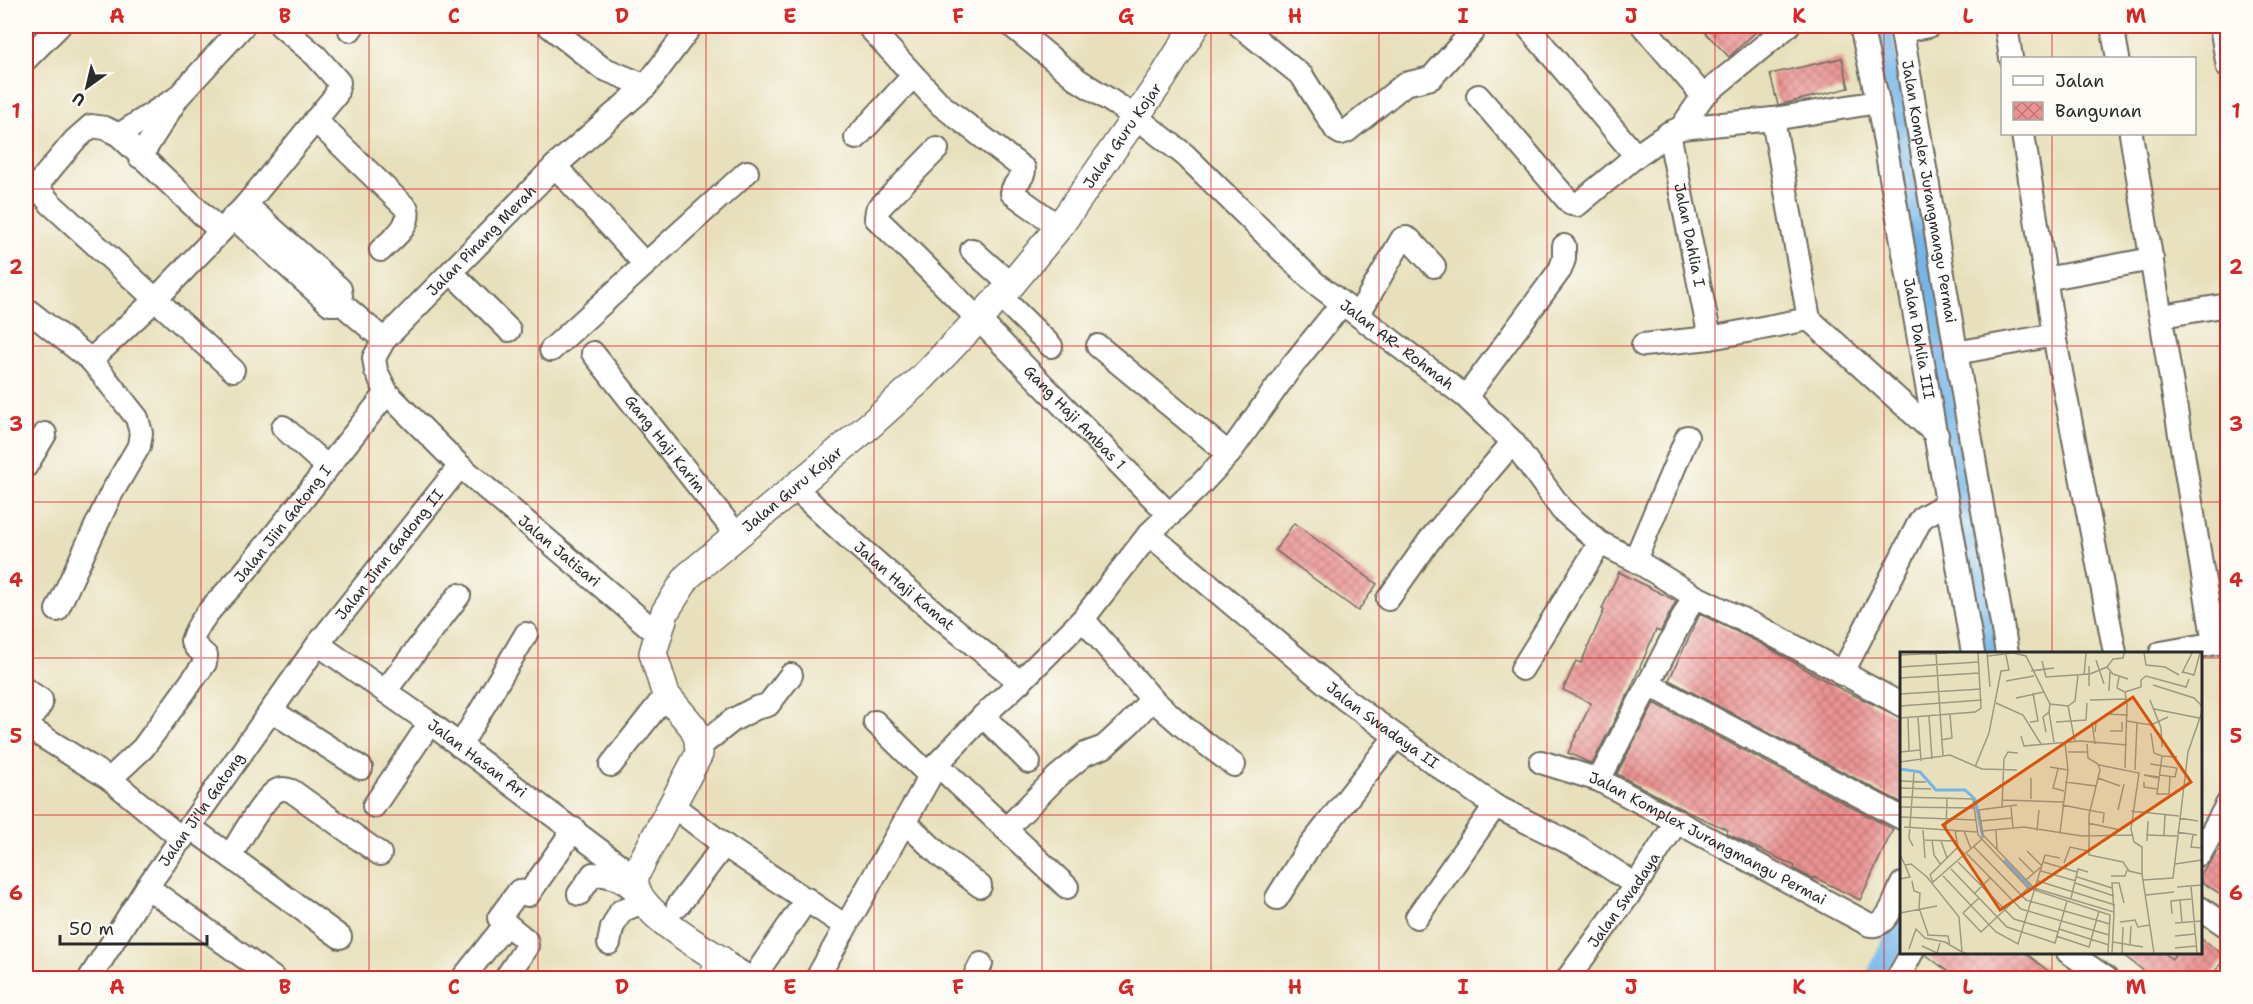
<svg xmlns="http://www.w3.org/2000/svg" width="2253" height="1004" font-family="'Shantell Sans',sans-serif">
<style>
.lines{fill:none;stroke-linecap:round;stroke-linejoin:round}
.canal{stroke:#74b5e8;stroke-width:21}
.building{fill:url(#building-cross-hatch)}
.minor-casing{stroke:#6d6a5e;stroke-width:26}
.tertiary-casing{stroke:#6d6a5e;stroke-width:30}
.minor{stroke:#fff;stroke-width:22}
.tertiary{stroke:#fff;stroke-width:27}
.grid{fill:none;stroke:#d62828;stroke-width:1.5;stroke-opacity:0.55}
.labels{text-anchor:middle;stroke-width:6;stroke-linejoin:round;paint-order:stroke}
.street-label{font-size:15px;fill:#2b2b2b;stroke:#fdfcf7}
.inset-river{fill:none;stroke:#74b5e8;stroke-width:3}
.inset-road{fill:none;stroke:#9c9882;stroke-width:1.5}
.view{fill:#d5540f;fill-opacity:0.15;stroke:#d5540f;stroke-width:3}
.inset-edge{fill:none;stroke:#2b2b2b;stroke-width:3}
.neatline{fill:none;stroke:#d62828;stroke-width:2}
.grid-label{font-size:20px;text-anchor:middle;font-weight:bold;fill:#d62828}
</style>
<defs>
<pattern id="building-cross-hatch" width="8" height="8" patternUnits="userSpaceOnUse" patternTransform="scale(1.5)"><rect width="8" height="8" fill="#eb9393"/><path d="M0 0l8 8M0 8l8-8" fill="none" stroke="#bf7878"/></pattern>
</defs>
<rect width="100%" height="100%" fill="#fdfcf7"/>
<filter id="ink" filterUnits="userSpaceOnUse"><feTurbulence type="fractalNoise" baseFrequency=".0167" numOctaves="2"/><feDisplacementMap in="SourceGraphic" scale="12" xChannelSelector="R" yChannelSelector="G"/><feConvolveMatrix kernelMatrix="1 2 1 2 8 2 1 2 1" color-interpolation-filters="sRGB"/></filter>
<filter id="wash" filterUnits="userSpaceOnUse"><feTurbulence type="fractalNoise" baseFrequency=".008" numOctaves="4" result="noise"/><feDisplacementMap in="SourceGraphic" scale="24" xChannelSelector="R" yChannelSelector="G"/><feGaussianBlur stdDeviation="1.35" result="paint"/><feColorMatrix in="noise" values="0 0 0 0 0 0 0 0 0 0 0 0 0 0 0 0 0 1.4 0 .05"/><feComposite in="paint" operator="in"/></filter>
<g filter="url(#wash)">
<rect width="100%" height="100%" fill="#e8e0bc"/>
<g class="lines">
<!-- canal -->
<path class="canal" d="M1881,26L1990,653
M1876,978L1902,924"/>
</g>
<g id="blocks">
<!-- building -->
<path class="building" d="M1699,26H1762L1729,57Z
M1842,58L1849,88L1778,105L1770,74Z
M1294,523L1377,584L1358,611L1275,550Z
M1619,572L1676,601L1660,632L1656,630L1630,690L1592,764L1568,753L1591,703L1563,690L1576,661L1581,663L1604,610L1602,609Z
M1700,614L1760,643L1835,686L1902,718V803L1669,680Z
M1654,703L1893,829L1860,900L1814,877L1813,879L1811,878L1794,869L1795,866L1748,844L1726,833L1728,830L1686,811L1617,774Z
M2228,839V899L2200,881V875Z
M2200,938L2226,957L2210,978H2153L2118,951H2162L2172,959L2177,951H2200Z
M1925,951H2023L2057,978H1956L1925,954Z"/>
</g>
</g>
<g filter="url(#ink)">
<use href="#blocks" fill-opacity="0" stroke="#6d6a5e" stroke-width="1.5"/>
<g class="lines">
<!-- minor casing -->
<g class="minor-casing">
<g id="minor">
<path d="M549,26L602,68L646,86"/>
<path d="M868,26L941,105L1024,169C1025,178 1012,184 1012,193L1059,227"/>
<path id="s1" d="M1012,26L1078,80L1136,117L1185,155L1314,282L1466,397L1513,442L1562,510L1600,543L1635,560L1694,596L1766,631L1902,705"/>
<path d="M1240,26L1302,76L1336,130L1341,133L1347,131L1405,84L1431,78L1473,31"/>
<path d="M1527,26L1636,156"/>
<path d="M1643,26L1703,96"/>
<path id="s2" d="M1861,26L1878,102L1973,653"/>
<path id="s3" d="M1901,26L2007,653"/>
<path d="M2006,26L2011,58"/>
<path d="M2112,26L2118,58"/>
<path d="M2221,26L2228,67"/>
<path d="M350,30L353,26"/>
<path d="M1902,31L1929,26"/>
<path d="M26,59L59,26"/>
<path d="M1478,96L1571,204L1577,205L1636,156L1669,133L1681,128L1703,96L1788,26"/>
<path d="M1773,119L1809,319"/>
<path d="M315,120L407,209C411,227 393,238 381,250"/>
<path d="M1681,128L1773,119L1878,102"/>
<path id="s4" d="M1669,133L1710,338"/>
<path d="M2023,134L2054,335L2115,653"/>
<path d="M2131,134L2214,643"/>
<path d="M119,135L172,101"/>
<path d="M856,138L913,76"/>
<path id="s5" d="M937,149L877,210L876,218C976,314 1072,416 1170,515"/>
<path d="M140,157L178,97L243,26"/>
<path d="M555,166L645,264"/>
<path d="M233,217L330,304H342L340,289L246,205"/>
<path d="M220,231L119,135L105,128L91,126L74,141L38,184L42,193L50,203L233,370"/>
<path d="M972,250L1011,285"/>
<path d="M451,272L509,330"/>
<path d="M2045,279L2152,259"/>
<path d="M1000,296L1051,346"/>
<path d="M342,304L384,340"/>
<path d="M26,309L91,360L137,418L141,433L139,446L111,494L57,610"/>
<path d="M1358,315L1402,239L1406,238L1410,240L1434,266"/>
<path d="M2162,316L2228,305"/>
<path d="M1809,319L1937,435"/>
<path d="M1643,345L1710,338L1809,319"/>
<path d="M1098,346L1229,454"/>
<path d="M551,350L747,172"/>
<path id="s6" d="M593,353L737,535"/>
<path d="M1956,353L2054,335"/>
<path d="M91,360L156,299L246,205L336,95L339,82L316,56L281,26"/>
<path d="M1466,397L1560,270L1564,259V246"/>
<path d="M283,427L327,467"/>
<path d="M26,466L45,434"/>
<path id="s7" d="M794,487C866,556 942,620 1020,682"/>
<path id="s8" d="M1149,534L1346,700L1396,736L1495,806L1578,847L1636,885"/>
<path d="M1635,560L1687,437"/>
<path d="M1388,599L1429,541L1513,442"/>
<path id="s9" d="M659,635L460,466L387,393L376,371L374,358L384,340L555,166L646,86L691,26"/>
<path id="s10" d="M318,644L430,723L635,877"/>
<path d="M2161,653L2228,641"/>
<path d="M1522,669L1600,543"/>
<path d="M1842,674L1920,521L1923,517L1946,504"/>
<path d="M1648,684L1902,818"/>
<path d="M26,690L41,700V704L27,725L29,728L110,779L182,839"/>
<path d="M385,691L459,595"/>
<path d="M1152,699L1184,727L1234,765"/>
<path d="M272,711L361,768"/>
<path d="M983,716L1029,762"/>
<path d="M875,722L930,776"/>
<path d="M460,746L526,634"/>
<path d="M699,747L733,720L756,708L768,705L791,675"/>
<path id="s11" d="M1541,762L1599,780L1870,925C1888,928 1896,897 1902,884"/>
<path d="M937,764L1067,887"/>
<path d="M611,765L666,695"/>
<path id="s12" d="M110,779L143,748L205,663L206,656L195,646L192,641C200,615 225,595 242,575C291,516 338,453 387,393"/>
<path d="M1599,780L1694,596"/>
<path d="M672,805L724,845L835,919"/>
<path d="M374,806L430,723"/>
<path d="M905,822L942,857L980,886"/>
<path d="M190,827L340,937"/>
<path d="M1006,829L1057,777L1085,754L1104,747L1130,723L1152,699L1083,619"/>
<path d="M2200,854L2228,803"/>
<path d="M230,856C239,842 264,796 278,790C283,788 287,789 292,791L380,854"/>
<path d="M147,887L273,978"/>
<path d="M579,894L593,874C610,875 620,878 633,889"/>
<path d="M1277,898L1307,850L1396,736"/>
<path d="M678,906L724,845"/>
<path d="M2200,908L2228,927"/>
<path d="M1417,917L1495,806"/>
<path d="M609,943L612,928L621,911L645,901"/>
<path d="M2068,952L2106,978"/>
<path d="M721,960L750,978"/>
<path d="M760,968L807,899"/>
<path id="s13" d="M90,978L147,887L318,644L460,466"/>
<path d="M463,978L506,924"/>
<path d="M506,978L527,946L526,940L499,918L519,891L528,895L574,829"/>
<path d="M817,978L937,764L983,716L1020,682L1083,619L1149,534L1201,484L1229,454L1291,367L1341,305"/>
<path d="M974,978L981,964"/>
<path id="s14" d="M1568,978L1636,885L1677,821"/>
<path d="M1898,978L1912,952"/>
</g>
</g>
<!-- tertiary casing -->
<g class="tertiary-casing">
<g id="tertiary">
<path id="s15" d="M712,978L721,960C699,946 631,909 635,877C636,872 641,865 643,860L699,754L698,739L693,727L666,695L653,653L665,612L688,576L870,425L923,377L1011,285L1059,227L1162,79L1195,26"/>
</g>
</g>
<!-- minor -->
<use href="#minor" class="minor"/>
<!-- tertiary -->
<use href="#tertiary" class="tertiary"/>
</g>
</g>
<!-- grid -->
<path class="grid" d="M201,26V978M369,26V978M538,26V978M706,26V978M874,26V978M1042,26V978M1211,26V978M1379,26V978M1547,26V978M1715,26V978M1884,26V978M2052,26V58M2052,134V653M26,189H2228M26,346H2228M26,502H2228M26,658H1902M2200,658H2228M26,815H1902M2200,815H2228M2052,952V978"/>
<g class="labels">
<!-- street labels -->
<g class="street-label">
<text dy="5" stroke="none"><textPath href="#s15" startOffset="1104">Jalan Guru Kojar</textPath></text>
<text dy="5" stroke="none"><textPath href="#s3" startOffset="168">Jalan Komplex Jurangmangu Permai</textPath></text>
<text dy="5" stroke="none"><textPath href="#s4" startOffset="104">Jalan Dahlia I</textPath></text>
<text dy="5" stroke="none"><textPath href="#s9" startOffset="562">Jalan Pinang Merah</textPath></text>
<text dy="5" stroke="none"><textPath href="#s2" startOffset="318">Jalan Dahlia III</textPath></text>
<text dy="5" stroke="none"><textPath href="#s1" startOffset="501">Jalan AR- Rohmah</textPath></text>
<text dy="5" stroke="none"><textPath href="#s5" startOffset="375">Gang Haji Ambas 1</textPath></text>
<text dy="5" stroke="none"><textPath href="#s6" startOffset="116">Gang Haji Karim</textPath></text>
<text dy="5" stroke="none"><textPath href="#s15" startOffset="618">Jalan Guru Kojar</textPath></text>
<text dy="5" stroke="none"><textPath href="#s12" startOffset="327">Jalan Jiin Gatong I</textPath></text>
<text transform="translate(559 551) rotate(40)" y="5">Jalan Jatisari</text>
<text dy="5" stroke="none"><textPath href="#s13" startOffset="519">Jalan Jinn Gadong II</textPath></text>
<text dy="5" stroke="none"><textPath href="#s7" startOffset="148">Jalan Haji Kamat</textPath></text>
<text dy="5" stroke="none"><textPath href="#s8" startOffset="302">Jalan Swadaya II</textPath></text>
<text dy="5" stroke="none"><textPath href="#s10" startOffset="196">Jalan Hasan Ari</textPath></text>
<text dy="5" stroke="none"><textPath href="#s13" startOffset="202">Jalan Ji'ln Gatong</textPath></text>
<text dy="5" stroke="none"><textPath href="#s11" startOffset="184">Jalan Komplex Jurangmangu Permai</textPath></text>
<text dy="5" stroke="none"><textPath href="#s14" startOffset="96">Jalan Swadaya</textPath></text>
</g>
</g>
<!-- overview -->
<g transform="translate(1900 652)">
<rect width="302" height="302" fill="#e8e0bc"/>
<path class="inset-river" d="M0,117L20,120L36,138H65L75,147M75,147L83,186M104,208L131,236"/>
<path class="inset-road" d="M36,1L43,104M87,1L90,35M113,1L126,4L150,52L168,54L175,90M224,1L223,6L213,7L207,15L213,22L228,27M244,1L246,13L265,15L279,23M0,3L48,1M88,4L113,1M196,8L204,32M142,9L146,25L190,22L207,15M0,15L79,10M131,19L154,16M283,20L294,23L300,1M282,21L292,1M184,23L186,1M219,25L217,36L225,40L227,52L225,116M0,26L79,21M106,29L134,24M253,33L294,46L302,54M189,34V14M209,39L210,20M225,40L241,35V28L246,24L286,35L289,27M0,42L81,37M116,46L144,40M190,48L227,47M250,48L261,76L262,95M96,51L123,63L141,92M0,54L82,48M168,54L175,49L178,23M254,57L299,66M149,60L154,90M205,62L228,63M29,64L32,107M18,65L21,109M0,66L75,60L81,56L78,1M8,66L9,99M227,69L251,73L268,65M130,70L138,69L133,41M156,70L186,68L187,51M210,79H222V70M146,80L143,65L149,60L150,52M251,81L254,101L262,104L277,105H271M121,84L124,94L181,89L227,93M41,88L52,86L50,63M187,92L188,106L198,112L200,118L189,163V203L223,210L229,219L242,222M195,92L192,71L196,72L195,80M0,100L20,98M168,100H188M262,104L257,142H269L270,124M0,110L50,103L82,117L117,118M250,112L277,116L275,125L259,123M199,113L239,121L231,177L234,190L242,195V222L254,301M75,115L89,81L101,19L109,18L106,3M150,115L168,118M158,117L153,136L164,139M235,118L237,70M198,126L220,134M258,126L244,123L259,125M0,129L26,130M165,130L196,134M244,130V135L257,137M0,136L31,137M0,145L73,147L78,183L128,236L210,263L208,301M131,147V126M102,148L163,150M117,153L79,158L83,183L134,236L214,260L212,301M162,153L204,161L203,171M0,155L74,156M111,155L113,176M102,156L104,107L108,100L118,101M218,158L224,132M231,159L279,164M0,165L76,168M279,166L298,169M80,169L112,166M188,171L220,178M4,175L77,180M23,178L25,206M46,178L47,146M96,178L97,198M55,179L58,195L65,203M64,179L71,197M82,179L124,175L182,184L232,183M137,179L139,158M160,180L168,118L165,90M277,180L297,183M246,183L277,184M293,183L291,195L302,196M264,184L265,162M23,188L56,189M32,188L34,203L41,213M41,189L47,206M247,189L248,169M13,194L9,186L14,121M58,195L30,223L33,230L82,187M74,195L126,248L210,272M127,199L142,214M67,202L121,257L209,283M0,203L5,213L11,212L27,225L59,265L62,300L66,301M119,206L134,221M58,210L114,267L158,280M143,210L177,220M164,211L170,195L188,199M275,212L302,208M51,217L107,275L155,291L167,249M141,219L176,229M43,224L96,280L118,292L145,203L160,206M211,224H225L227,218M177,225L212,236M0,227L10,225L5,213M126,228L141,215M243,228L273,226L288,100L302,60M12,229L14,239L20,241L19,256L28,282M138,229L215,253M175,231L214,244M291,234L297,301M277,235L302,233M74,242L90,226M246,243L274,240M79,246L63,261L81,280L128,236M171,246L178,217L188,220M280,248L282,271M214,260L212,231H219L224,251M0,261L37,254M272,262L271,249L291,247M220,270L235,268L238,275L250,273M275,271L302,269M159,277L209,293M27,283L48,284L50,294M156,284L189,295L199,259M275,284L295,282M213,290L243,295M230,292L231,274M22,294L37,301L40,291M275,296L296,294M9,297L16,277L25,286L45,290L62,300M222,301L223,275"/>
<path class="view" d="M233,45L291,130L100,258L43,173Z"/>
<rect width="302" height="302" class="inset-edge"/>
</g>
<!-- margin -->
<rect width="2253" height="1004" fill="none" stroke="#fdfcf7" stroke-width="66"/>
<!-- legend -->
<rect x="2001" y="57" width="195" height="78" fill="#fdfcf7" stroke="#a9a8a5" stroke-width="1.5"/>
<rect x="2013" y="76" width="30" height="9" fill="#ffffff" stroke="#a9a8a5" stroke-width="1.5"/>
<text x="2055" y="87" font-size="18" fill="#2b2b2b">Jalan</text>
<rect x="2013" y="102" width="30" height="18" fill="url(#building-cross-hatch)" stroke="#a9a8a5" stroke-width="1.5"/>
<text x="2055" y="117" font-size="18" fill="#2b2b2b">Bangunan</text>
<!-- north arrow -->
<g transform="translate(87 87) rotate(214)" stroke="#fdfcf7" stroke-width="4.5" paint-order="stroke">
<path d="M0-4.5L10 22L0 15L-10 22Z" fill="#2b2b2b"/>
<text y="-9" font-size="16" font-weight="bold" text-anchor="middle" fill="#2b2b2b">U</text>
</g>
<!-- scale -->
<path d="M60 935v9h147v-9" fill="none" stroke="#2b2b2b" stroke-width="3"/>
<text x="69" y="935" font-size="18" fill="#2b2b2b" stroke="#fdfcf7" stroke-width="4.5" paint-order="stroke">50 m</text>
<rect x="33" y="33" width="2187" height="938" class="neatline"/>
<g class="grid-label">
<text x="117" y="23">A</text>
<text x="285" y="23">B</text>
<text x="454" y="23">C</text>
<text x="622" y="23">D</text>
<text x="790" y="23">E</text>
<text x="958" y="23">F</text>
<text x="1126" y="23">G</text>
<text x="1295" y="23">H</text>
<text x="1463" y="23">I</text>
<text x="1631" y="23">J</text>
<text x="1799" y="23">K</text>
<text x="1968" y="23">L</text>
<text x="2136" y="23">M</text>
<text x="16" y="118">1</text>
<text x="2236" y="118">1</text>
<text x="16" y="274">2</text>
<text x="2236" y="274">2</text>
<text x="16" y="431">3</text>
<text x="2236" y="431">3</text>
<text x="16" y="587">4</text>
<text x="2236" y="587">4</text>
<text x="16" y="743">5</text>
<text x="2236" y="743">5</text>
<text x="16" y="900">6</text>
<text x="2236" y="900">6</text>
<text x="117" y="994">A</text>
<text x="285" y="994">B</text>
<text x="454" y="994">C</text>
<text x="622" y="994">D</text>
<text x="790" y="994">E</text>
<text x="958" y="994">F</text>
<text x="1126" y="994">G</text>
<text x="1295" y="994">H</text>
<text x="1463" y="994">I</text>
<text x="1631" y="994">J</text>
<text x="1799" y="994">K</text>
<text x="1968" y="994">L</text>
<text x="2136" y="994">M</text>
</g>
</svg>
